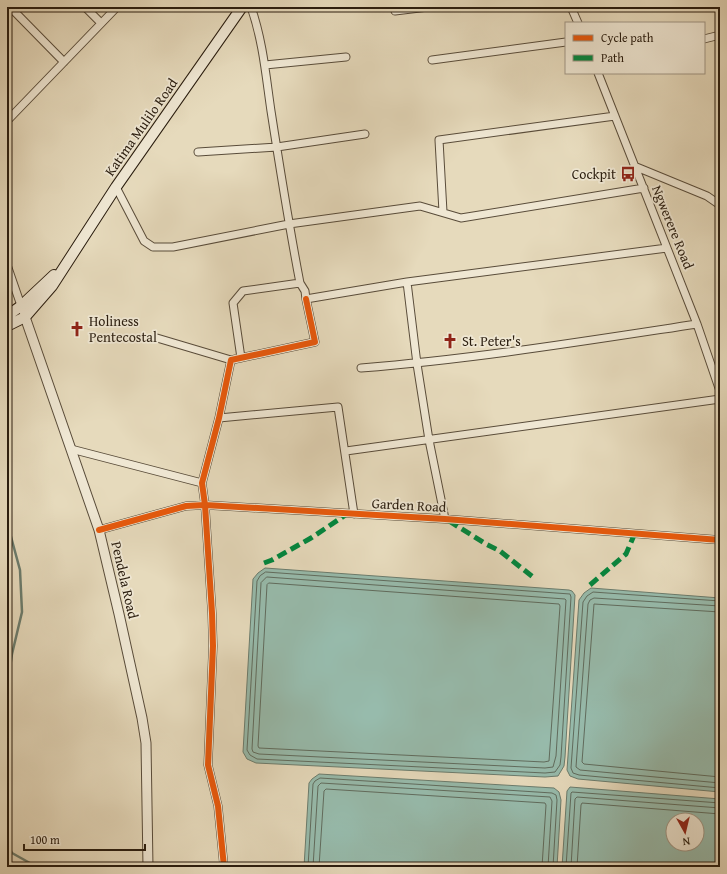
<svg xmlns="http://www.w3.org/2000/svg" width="727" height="874" font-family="'Gentium Book Plus',serif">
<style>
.water{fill:#97bbac;stroke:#6b7c6d;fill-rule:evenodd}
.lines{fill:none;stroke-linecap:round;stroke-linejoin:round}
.shore{stroke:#606c5e;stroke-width:1}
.stream{stroke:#6b7c6d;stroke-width:2.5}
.minor-casing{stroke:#594c3a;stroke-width:9}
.tertiary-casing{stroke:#594c3a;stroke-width:11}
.secondary-casing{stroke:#2a1d0f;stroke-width:12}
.minor{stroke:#efe7d3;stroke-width:7}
.tertiary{stroke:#efe7d3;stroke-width:9}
.secondary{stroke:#efe7d3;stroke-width:10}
.quiet{stroke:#00873e;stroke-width:5;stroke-dasharray:10 5;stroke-linecap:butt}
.cycleway-casing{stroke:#efe7d3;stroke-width:8}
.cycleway{stroke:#e8590c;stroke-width:6}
.labels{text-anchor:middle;stroke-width:3.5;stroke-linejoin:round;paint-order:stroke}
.street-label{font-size:14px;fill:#2a1d0f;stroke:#efe7d3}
.poi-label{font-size:14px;fill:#2a1d0f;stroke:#efe7d3;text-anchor:start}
</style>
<rect width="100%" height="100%" fill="#e6dabc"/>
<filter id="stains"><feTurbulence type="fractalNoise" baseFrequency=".005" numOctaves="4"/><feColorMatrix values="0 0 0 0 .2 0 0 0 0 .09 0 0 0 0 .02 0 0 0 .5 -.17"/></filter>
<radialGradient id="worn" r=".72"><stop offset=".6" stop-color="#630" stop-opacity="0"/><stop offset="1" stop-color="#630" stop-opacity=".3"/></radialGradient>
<!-- water -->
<path class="water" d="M265,568L569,590L572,591L575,595L565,757L564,766L558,776L545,777L256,763L247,759L243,752L253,579L258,573Z
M591,588L720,598V792L578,779L570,776L567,770L579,600L584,593Z
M319,774L554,788L559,792L561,800L557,867H304L309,783L312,779Z
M570,787L720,799V867H562L567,791ZM673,820H697V844H673Z"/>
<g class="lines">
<!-- shore -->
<path class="shore" d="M266,572L570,594L571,597L561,757L560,765L555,772L545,773L257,759L250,755L247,750L257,581L260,576Z
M267,577L565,599L566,600L556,756L553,767L545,768L259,754L253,752L252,749L261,583Z
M269,583L559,604L560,606L549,761L544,762L259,748L258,746L267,585Z
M720,601L593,592L587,596L583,602L571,768L573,773L579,775L720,788
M720,606L594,598L590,600L588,604L576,767L580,770L720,783
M720,612L594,604L582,762L584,764L720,777
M308,867L313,784L315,781L320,778L552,793L556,795L557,800L553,867
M313,867L318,786L321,783L550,797L552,801L548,867
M319,867L324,791L326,789L545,803L546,805L542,867
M566,867L571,793L572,792L720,803
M571,867L575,799L577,797L720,808
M577,867L581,805L582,803L720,814"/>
<!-- stream -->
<path class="stream" d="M7,522L20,570L22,612L12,654L7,688
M7,843L12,853L37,867"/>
<!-- minor casing -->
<g class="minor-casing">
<path id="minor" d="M10,7L64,62
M85,7L101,23
M571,7L578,23
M395,11L428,7
M704,39L720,35
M432,60L566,42
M265,65L346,57
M598,73L697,324L720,391
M7,121L117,7
M198,152L277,147L365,134
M634,166L707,196L720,205
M116,187L144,241L153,247H173L289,224L420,206L461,218L644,188
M443,212L439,140L615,116
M7,265L25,317
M407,282L417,364L429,440L445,519
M300,283L305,291L306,299L407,282L667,248
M157,338L231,360
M241,358L233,303L243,291L300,283C289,226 280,169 271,111C266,77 263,41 251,7
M361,368C474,359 585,341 697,324
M219,418L338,407L354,514
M71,449L202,483
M346,451L720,399
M99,530L186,506L205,505L445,519L720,540
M224,867L218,806L208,765L213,646L212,613L205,505L202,483L219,418L231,360L315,342L306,299"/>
</g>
<!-- tertiary casing -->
<g class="tertiary-casing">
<path id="tertiary" d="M25,317L99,530L119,614L142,718L146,743L148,867"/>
</g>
<!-- secondary casing -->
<g class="secondary-casing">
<path id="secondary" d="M7,316L21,306L54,275
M7,326L25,317L52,286L116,187L242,7"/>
</g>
<!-- minor -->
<use href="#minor" class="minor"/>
<!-- tertiary -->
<use href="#tertiary" class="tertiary"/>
<!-- secondary -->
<use href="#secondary" class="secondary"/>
<!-- quiet -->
<path class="quiet" d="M449,521L486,544L500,551L533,577
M264,563L272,560L311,538L347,514
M590,585L626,554L635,533"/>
<!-- cycleway casing -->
<g class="cycleway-casing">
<path id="cycleway" d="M99,530L186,506L205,505L445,519L720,540
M224,867L218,806L208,765L213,646L212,613L205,505L202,483L219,418L231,360L315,342L306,299"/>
</g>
<!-- cycleway -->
<use href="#cycleway" class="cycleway"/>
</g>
<!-- icons -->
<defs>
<g id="bus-bare" transform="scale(1.2)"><path d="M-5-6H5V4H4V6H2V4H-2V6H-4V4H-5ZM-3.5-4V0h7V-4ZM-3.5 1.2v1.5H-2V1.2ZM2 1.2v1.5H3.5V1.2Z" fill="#8f2418" stroke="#efe7d3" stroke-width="2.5" paint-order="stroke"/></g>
<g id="church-bare" transform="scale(1.2)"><path d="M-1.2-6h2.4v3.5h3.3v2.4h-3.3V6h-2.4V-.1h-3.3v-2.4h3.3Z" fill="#8f2418" stroke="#efe7d3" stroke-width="2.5" paint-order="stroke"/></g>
</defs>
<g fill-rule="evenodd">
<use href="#bus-bare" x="628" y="174"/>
<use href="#church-bare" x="77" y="329"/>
<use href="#church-bare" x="450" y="341"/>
</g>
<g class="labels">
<!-- street labels -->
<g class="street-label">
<text transform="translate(141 127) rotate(-55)" y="5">Katima Mulilo Road</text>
<text transform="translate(673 227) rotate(68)" y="5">Ngwerere Road</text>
<text transform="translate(409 505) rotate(3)" y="5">Garden Road</text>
<text transform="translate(125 580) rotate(77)" y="5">Pendela Road</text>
</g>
<!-- poi labels -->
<g class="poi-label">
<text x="616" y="179" text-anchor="end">Cockpit</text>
<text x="89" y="326">Holiness<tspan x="89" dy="16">Pentecostal</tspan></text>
<text x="462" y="346">St. Peter's</text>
</g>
</g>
<!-- margin -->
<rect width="727" height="874" fill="none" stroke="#e6dabc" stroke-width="24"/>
<rect x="8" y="8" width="711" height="858" fill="none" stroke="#2a1d0f" stroke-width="2"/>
<rect x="12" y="12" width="703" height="850" fill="none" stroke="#2a1d0f"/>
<!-- legend -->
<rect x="565" y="22" width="140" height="52" fill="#efe7d3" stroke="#a09685"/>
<rect x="573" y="35" width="20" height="6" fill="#e8590c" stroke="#a09685"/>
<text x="601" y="42" font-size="12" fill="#2a1d0f">Cycle path</text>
<rect x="573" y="55" width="20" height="6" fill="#00873e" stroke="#a09685"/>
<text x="601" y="62" font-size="12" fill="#2a1d0f">Path</text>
<!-- north arrow -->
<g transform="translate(685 832) rotate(172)"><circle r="19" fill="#efe7d3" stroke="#a09685"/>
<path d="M0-3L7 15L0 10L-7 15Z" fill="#8f2418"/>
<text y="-6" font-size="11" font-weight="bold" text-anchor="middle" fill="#2a1d0f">N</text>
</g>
<!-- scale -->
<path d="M24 844v6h121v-6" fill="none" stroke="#2a1d0f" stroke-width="2"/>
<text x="30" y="844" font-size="12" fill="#2a1d0f" stroke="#efe7d3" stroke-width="3" paint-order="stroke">100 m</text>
<rect width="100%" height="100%" filter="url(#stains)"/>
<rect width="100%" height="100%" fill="url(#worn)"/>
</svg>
